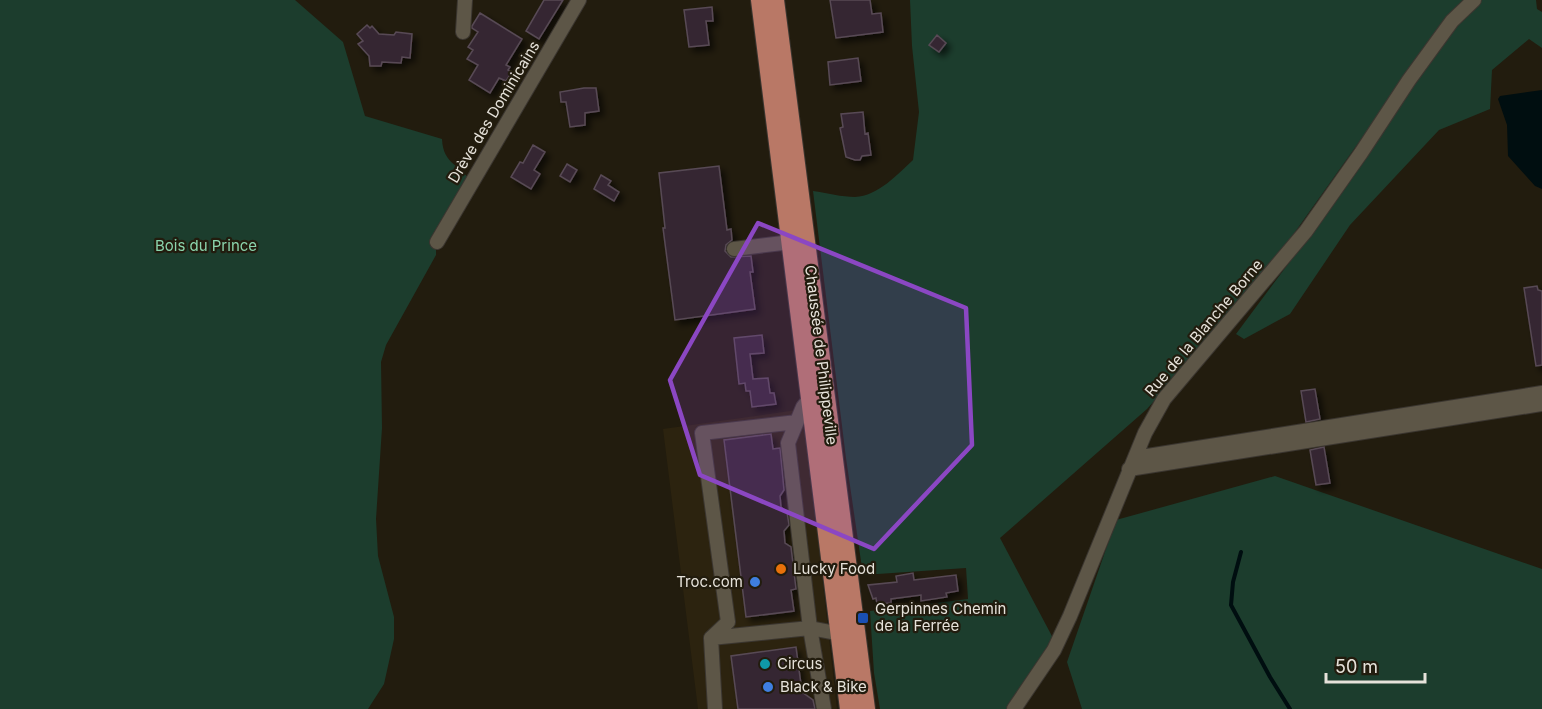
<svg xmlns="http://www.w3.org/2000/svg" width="1542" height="709" font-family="Inter,sans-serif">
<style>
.built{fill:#2c230f}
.green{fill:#1c3d2d}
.water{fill:#000e10}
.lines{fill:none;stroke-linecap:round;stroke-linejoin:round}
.stream{stroke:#000e10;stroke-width:4}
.building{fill:#352833;stroke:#584a55;stroke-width:1.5;filter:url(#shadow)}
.minor-casing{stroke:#3b3630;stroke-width:16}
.major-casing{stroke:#3b3630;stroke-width:20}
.minor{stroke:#5d5647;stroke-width:14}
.major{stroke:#b97866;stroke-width:18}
.marked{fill:#8b47c3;fill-opacity:0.2;stroke:#8b47c3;stroke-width:4.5;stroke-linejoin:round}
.food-dot{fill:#e8710a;stroke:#221c0e;stroke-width:2}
.shop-dot{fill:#3f7fe0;stroke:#221c0e;stroke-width:2}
.transit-dot{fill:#1a4fb4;stroke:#221c0e;stroke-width:2}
.culture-dot{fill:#0f9aa8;stroke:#221c0e;stroke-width:2}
.labels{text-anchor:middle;stroke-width:4.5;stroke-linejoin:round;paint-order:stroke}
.street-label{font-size:15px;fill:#e6e2da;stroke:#221c0e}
.park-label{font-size:15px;fill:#8bd5ad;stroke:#221c0e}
.poi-label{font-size:15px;fill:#e6e2da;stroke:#221c0e;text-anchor:start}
</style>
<defs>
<filter id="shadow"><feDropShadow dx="4.5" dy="4.5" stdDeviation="3" flood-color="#0009"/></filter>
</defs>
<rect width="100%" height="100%" fill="#221c0e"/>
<!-- built -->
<path class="built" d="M803,407L837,709H698L663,429L790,411Z"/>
<!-- green -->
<path class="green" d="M0,0H295L343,42L365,116L442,139C443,166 462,164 471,183L436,231V255L386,345L381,362L382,428L376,519L378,556L394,617V639L384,684L368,709H0Z
M910,0H1468L1443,24L1258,284L1147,409L1000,538L1054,640L1006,709H880L874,673L870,611L968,599L966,568L863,575L846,458L813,191C827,193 842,197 855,197C878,196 898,174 913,160L919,112L912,46Z
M1482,0H1536L1537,9L1542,12V48L1529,39L1492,70L1490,109L1439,130L1350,225L1290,314L1244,339L1236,334L1329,209L1456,23Z
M1275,476L1542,569V709H1082L1067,662L1116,520Z"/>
<!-- water -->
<path class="water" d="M1542,90V189L1535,186L1508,156L1507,125L1498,99L1500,96Z"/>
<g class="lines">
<!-- stream -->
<path class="stream" d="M1241,552L1233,582L1231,605L1270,677L1290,709"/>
</g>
<!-- building -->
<path class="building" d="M544,0H563L539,39L526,31Z
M830,0H870L872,14L881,13L883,32L836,38Z
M712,7L713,21H706L709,45L689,47L684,10Z
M480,13L522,39L506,65L510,67L508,70L512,72L506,81L499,78L490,93L469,80L478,65L467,59L473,50L468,47L478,32L472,28V26Z
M367,25L370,28L372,26L379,34L394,35L396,32L412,34L410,58L402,57L401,63L382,62L381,66H370L369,56L358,44L363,41L357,34Z
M937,35L946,43L939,52L929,45Z
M858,58L861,81L830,85L828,62Z
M584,88H596L599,111L585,113V125L570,127L566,102H561L560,92Z
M863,112L865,134L868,133L871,155L862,156L860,160H855L846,157L840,128L843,127L841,114Z
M533,145L545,152L534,170L540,174L531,189L511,177L520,162L523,163Z
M567,164L577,170L570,182L560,176Z
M719,166L727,230L731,229L732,240L726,245L725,251L731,257L751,256L753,272H750L755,309L675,320L663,228H665L659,173Z
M601,175L611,181L608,185L619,192L614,201L594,189Z
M1537,286L1538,290L1542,291V365L1536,366L1524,288Z
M762,335L764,353L750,354L753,379L768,378L770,393H774L776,404L752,407L750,391H746L745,383L739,384L734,338Z
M1315,389L1320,419L1306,422L1301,391Z
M771,434L773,449L780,448L784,490L780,496L781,507L787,512L789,525L784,531L785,543L791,547L796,589L791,590L794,611L746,617L724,440Z
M1324,447L1330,483L1316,485L1310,450Z
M913,573L914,580L956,575L958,591L946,593L947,597L921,601V595L891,599V603L877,604L876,598L873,599L868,585L897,582L896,576Z
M796,647L802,692L813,700L815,709H738L731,656Z"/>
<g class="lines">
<!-- minor casing -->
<g class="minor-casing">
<path id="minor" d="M463,32L465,0
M437,242L579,0
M734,249L791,242
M811,397L803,407L788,443L810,628L824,709
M1135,458L1542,393
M1129,469L1542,404
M711,638L810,628L841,634
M715,709L711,638L728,622L702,433L797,422
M1014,709L1054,650L1070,616L1145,433L1164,399L1306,231L1361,153L1409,80L1452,21L1474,0"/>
</g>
<!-- major casing -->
<g class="major-casing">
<path id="major" d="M760,0L849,709
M775,0L866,709"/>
</g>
<!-- minor -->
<use href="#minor" class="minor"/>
<!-- major -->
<use href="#major" class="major"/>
</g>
<!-- marked area -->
<path class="marked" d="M758,223L966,308L972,445L874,549L700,475L670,380Z"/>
<!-- markers -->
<circle class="food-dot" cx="781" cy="569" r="6"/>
<g class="shop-dot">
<circle cx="755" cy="582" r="6"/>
<circle cx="768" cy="687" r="6"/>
</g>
<rect class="transit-dot" x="857" y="612" width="12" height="12" rx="3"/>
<circle class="culture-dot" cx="765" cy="664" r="6"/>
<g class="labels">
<!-- street labels -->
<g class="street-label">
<text transform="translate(494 112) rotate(-59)" y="5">Drève des Dominicains</text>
<text transform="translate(1204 328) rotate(-50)" y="5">Rue de la Blanche Borne</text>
<text transform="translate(821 355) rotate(83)" y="5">Chaussée de Philippeville</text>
</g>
<!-- park labels -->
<g class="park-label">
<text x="206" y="251">Bois du Prince</text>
</g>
<!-- poi labels -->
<g class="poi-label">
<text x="793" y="574">Lucky Food</text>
<text x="743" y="587" text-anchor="end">Troc.com</text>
<text x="875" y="614">Gerpinnes Chemin<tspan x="875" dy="17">de la Ferrée</tspan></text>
<text x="777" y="669">Circus</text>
<text x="780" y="692">Black &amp; Bike</text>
</g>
</g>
<!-- scale -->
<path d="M1326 673v9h99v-9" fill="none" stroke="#e6e2da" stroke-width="3"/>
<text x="1335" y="673" font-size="18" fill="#e6e2da" stroke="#221c0e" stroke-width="4.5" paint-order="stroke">50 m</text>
</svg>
